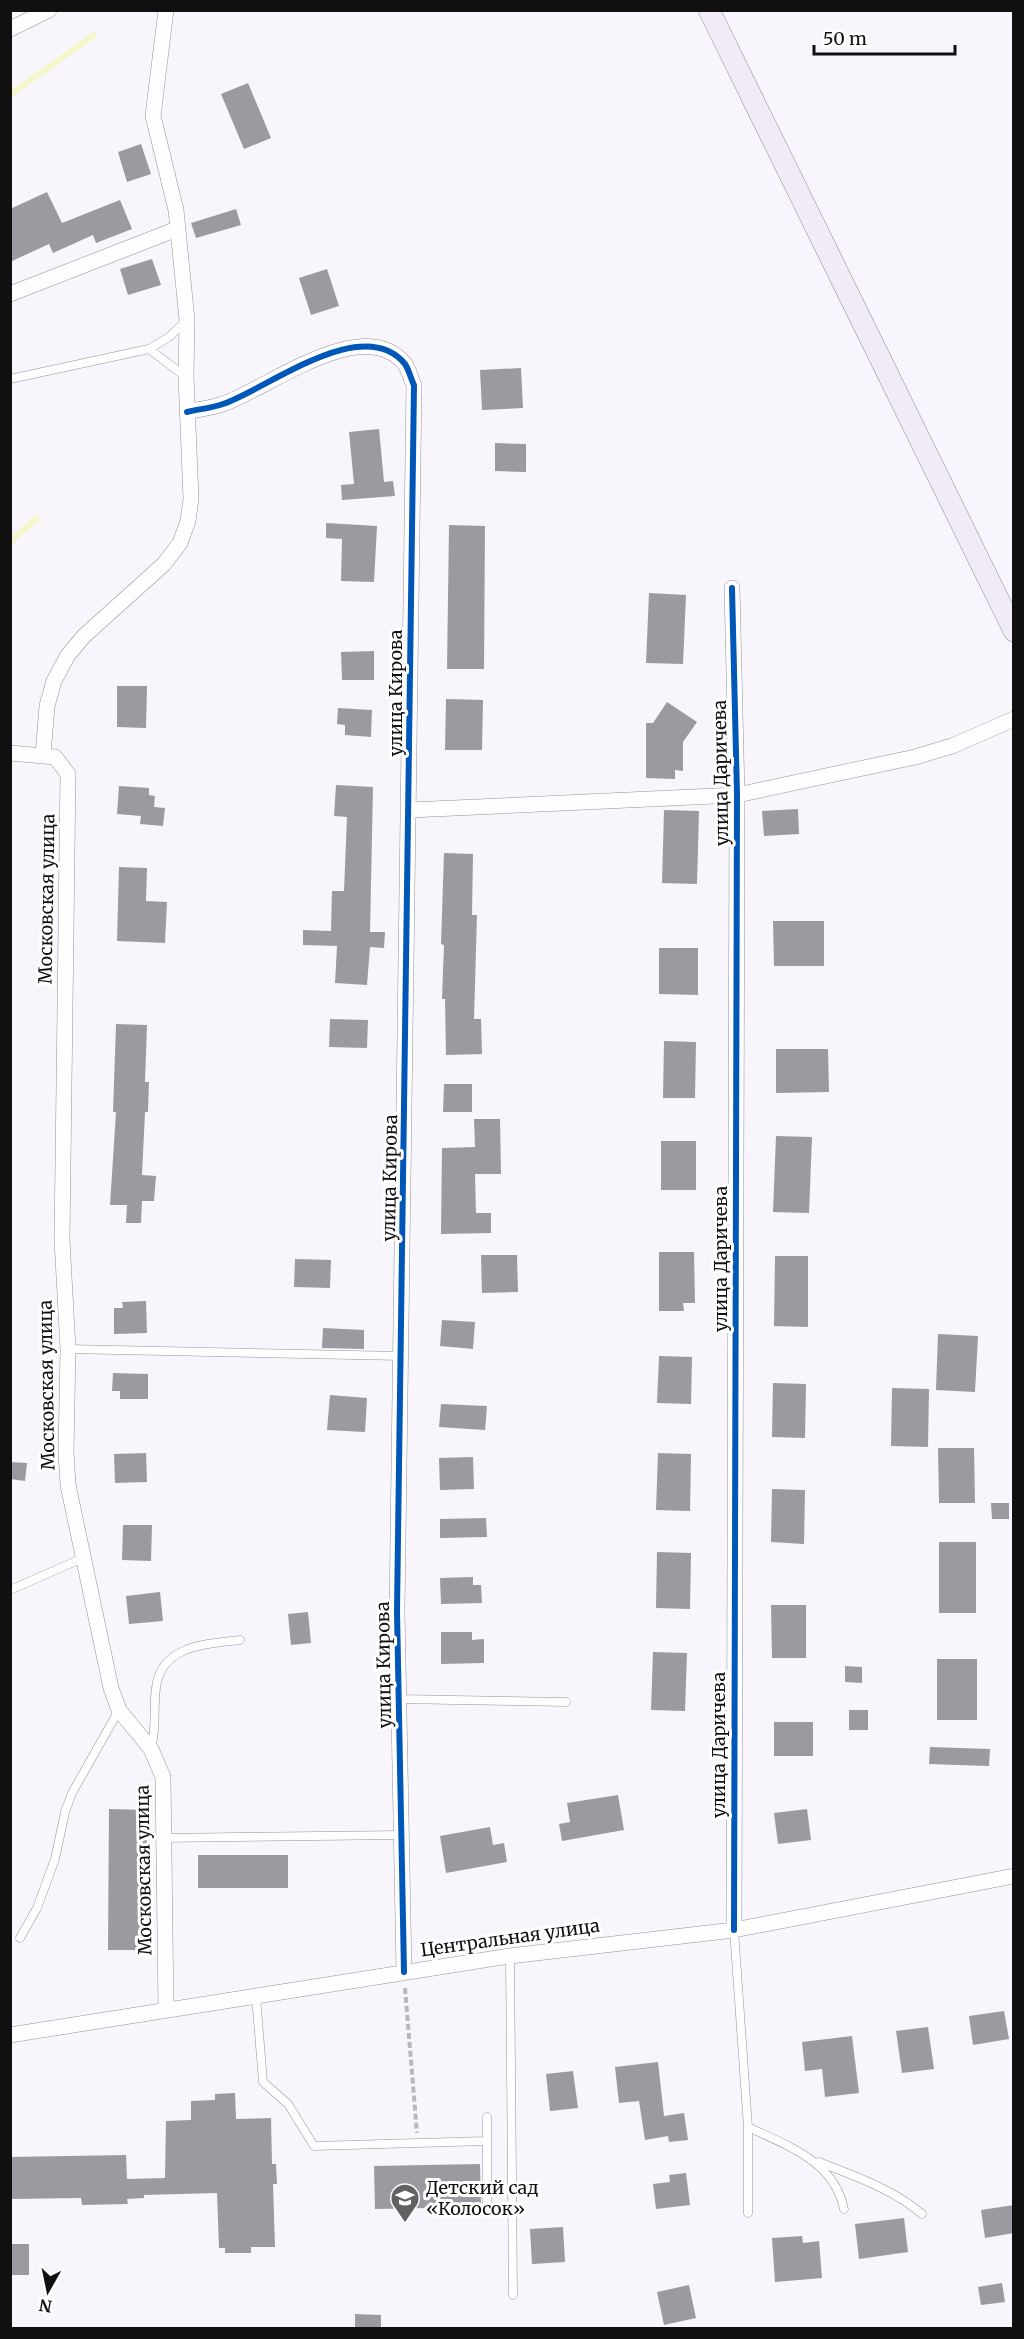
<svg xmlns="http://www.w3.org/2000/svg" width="1024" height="2339" font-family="Merriweather,serif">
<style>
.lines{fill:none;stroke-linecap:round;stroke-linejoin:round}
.stream{stroke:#f6f6cb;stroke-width:6}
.building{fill:#9c9aa0}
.lane-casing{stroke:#949396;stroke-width:9}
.street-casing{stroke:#949396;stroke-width:16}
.secondary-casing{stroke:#8b8a8d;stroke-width:22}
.path{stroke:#b8b8b9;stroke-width:4;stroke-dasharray:6 3;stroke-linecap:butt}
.lane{stroke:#fefeff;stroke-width:8}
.street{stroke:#fefeff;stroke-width:15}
.secondary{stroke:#f0ebf5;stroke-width:21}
.cycleway-casing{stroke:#fff;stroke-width:10}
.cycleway{stroke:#0057b8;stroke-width:6}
.labels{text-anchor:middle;stroke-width:6;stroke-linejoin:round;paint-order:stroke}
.street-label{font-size:18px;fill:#101010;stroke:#fff}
.poi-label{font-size:18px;fill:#101010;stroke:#fff;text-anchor:start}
</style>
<rect width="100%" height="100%" fill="#f8f5fc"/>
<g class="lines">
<!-- stream -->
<path class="stream" d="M10,95L94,35
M10,542L37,518"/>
</g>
<!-- building -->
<path class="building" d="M248,83L271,138L244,149L221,94Z
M141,144L151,174L127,182L118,152Z
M47,192L62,223L120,200L132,229L96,243L93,235L53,253L49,244L10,262V209Z
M236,209L241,225L196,238L191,223Z
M152,259L161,285L128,295L120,269Z
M327,269L339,306L311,315L299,278Z
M521,368L523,408L482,410L480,370Z
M379,429L384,482L393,481L395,496L342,500L341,485L354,484L349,432Z
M495,443L526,444V472L495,471Z
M326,523L377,526L374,582L341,581L342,539L326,538Z
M449,525L485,526L484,669H447Z
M649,593L686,595L683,664L646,663Z
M374,651V680H342L341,652Z
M117,686H147L146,728L117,727Z
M446,699L483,700L482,750H445Z
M667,702L697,722L683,742V771L675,770V779L646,778V723H653Z
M338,708L372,710L371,737L345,735V725L337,724Z
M336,785L373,787L370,932H385L384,948L370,947L367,985L335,983L337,946L303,945V930L331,931L332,891H344L347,817L334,816Z
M119,786L149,788V795L155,796L154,807L165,808L163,826L140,824L141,816L117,814Z
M798,809L799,834L764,836L762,811Z
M664,810L699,811L697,884L662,883Z
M444,853L473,854L472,915H477L474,1019H481L482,1054L446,1055L445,999H442L444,945L441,944Z
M119,867L147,868L146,901L167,902L165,943L117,941Z
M773,921H824V966H774Z
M659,948H698V995L659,994Z
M330,1019L368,1020L367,1048L329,1047Z
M116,1024L147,1025L145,1082H149L148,1112H145L142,1175L156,1176L154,1201H142L141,1223H126L127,1205H110L116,1112H113Z
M664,1041L696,1042L695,1098H663Z
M776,1049H828L829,1092L776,1093Z
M444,1084H472V1112H443Z
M474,1119H500L501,1174H475L476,1213H491V1233L441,1234L442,1148L475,1147Z
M776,1136L812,1137L809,1213L773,1212Z
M661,1141H696V1190H661Z
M659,1252H694L695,1303H683L684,1311H659Z
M481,1255H517L518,1292L482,1293Z
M775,1256H808V1327L774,1326Z
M295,1259L331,1260L330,1288L294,1287Z
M146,1301L147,1333L114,1334V1308H123L122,1302Z
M442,1320L475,1322L473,1349L440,1346Z
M323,1328L364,1330V1349L322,1348Z
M938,1334L978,1336L975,1392L936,1390Z
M659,1356L692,1357L691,1404L657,1403Z
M113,1373L148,1374V1399H120V1391H112Z
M773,1383L806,1384L805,1438L772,1437Z
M892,1388L929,1389L928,1447L891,1446Z
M330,1395L367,1398L365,1432L327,1430Z
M441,1404L487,1406L485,1430L439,1427Z
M938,1448H974L975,1503H939Z
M146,1453L147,1482L115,1483L114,1454Z
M658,1453L691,1454L690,1511L656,1510Z
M473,1457L474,1489L440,1490L439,1458Z
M10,1462L27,1463L25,1481L10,1479Z
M772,1489L805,1490L804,1544L771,1542Z
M991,1503H1009V1519H992Z
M486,1518L487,1537L440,1538V1519Z
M123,1525H152L151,1561L122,1560Z
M939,1542H976V1613H939Z
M657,1552L691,1553L690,1609L656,1608Z
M473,1577V1585H481L482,1603L441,1604L440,1578Z
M160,1592L163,1621L129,1624L126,1596Z
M771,1605H806V1658H772Z
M308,1612L311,1643L291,1645L288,1614Z
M441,1632H472V1640L484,1639V1663L441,1664Z
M653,1652L687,1653L685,1711L651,1710Z
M937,1659H977V1720H937Z
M845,1666L862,1667V1683L845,1682Z
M849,1710H868V1730H849Z
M774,1722H813V1756H774Z
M930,1747L990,1749L989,1766L929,1764Z
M618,1795L624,1830L562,1841L559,1824L570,1822L567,1803Z
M109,1809L147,1810L146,1950H108Z
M807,1809L811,1840L778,1844L774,1813Z
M490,1827L493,1845L504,1843L507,1862L446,1873L440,1836Z
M198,1855H288V1888H198Z
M1004,2011L1009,2039L973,2045L969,2016Z
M928,2027L934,2069L902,2073L896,2031Z
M852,2036L859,2093L825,2097L822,2069L805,2071L802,2042Z
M658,2062L664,2116L684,2113L688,2140L669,2142L668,2136L645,2140L639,2101L619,2103L615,2067Z
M573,2071L578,2108L550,2111L546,2074Z
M235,2093L236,2119L271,2118L272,2164H276L277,2184H273L275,2247H251V2253H225V2248H219L217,2193L144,2195V2198L127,2199L128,2204L82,2205L81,2198L10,2199V2157L126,2155L127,2179L165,2178L166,2121L191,2120V2101L215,2100V2094Z
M480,2164L481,2207L375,2209L374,2166Z
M686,2173L690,2205L656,2209L653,2184L670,2182L669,2175Z
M1014,2205V2233L985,2238L981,2210Z
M904,2218L908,2252L859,2259L855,2224Z
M563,2227L565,2262L532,2264L530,2229Z
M802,2236L803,2243L819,2241L822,2278L775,2282L772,2238Z
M10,2244H29V2275H10Z
M1002,2283L1005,2302L981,2305L978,2287Z
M689,2285L696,2318L664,2325L657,2292Z
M355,2314L381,2315V2328H355Z"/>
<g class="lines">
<!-- lane casing -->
<g class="lane-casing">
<path id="lane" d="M149,349L186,377
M10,379L149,349L169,337L185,322
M68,1349L401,1356
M10,1590L83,1558
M399,1699L566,1702
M151,1748C157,1727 153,1709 156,1688C161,1645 206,1644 240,1640
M163,1838L402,1835
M734,1930L748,2127V2213
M20,1938L37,1908L55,1859L65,1812L72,1793L119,1710
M510,1956L513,2295
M256,1996L263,2082L288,2104L314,2146L487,2141
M748,2127C788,2146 834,2161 844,2209
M819,2162C854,2176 893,2189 922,2214
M487,2208V2117"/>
</g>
<!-- street casing -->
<g class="street-casing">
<path id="street" d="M10,29L49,10
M10,294L177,229
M187,412C199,409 212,408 223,404C269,388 363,313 405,364C409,370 411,379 414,385L397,1611L404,1972
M732,588L737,795L734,1930
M10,753L55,757L68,774L62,1240L68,1349L66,1452L68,1485L111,1688L119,1710L151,1749L163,1777L166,2010
M43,755L47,706L54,681L68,655L84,636L164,564L180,543L188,521L191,499L186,377L187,320L176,210L153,116L166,10
M410,810L737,795L915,757L952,746L1014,719
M10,2035L510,1956L734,1930L1014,1876"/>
</g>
<!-- secondary casing -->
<g class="secondary-casing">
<path id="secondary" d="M709,10L1014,631"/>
</g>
<!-- path -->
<path class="path" d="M405,1988L417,2133"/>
<!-- lane -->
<use href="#lane" class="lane"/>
<!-- street -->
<use href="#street" class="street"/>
<!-- secondary -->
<use href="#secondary" class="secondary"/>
<!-- cycleway casing -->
<g class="cycleway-casing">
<path id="cycleway" d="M187,412C199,409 212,408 223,404C269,388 363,313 405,364C409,370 411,379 414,385L397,1611L404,1972
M732,588L737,795L734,1930"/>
</g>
<!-- cycleway -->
<use href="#cycleway" class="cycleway"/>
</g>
<!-- icons -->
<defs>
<g id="school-pin" transform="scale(1.5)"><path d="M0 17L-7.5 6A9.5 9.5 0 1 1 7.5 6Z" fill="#616063" stroke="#fff"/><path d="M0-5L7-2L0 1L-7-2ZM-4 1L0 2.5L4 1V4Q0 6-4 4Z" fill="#fff"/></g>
</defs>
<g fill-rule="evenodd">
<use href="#school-pin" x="405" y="2198"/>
</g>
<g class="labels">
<!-- street labels -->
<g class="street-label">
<text transform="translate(396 693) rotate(-90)" y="6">улица Кирова</text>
<text transform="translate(721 773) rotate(-91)" y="6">улица Даричева</text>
<text transform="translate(47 899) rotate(-89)" y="6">Московская улица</text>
<text transform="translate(390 1178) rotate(-89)" y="6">улица Кирова</text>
<text transform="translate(721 1259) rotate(-90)" y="6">улица Даричева</text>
<text transform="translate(47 1385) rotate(-91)" y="6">Московская улица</text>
<text transform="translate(384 1665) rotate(-91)" y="6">улица Кирова</text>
<text transform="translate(719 1745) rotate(-90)" y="6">улица Даричева</text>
<text transform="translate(144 1870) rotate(-91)" y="6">Московская улица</text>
<text transform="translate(510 1938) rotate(-8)" y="6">Центральная улица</text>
</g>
<!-- poi labels -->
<g class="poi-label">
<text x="426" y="2194">Детский сад<tspan x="426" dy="21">«Колосок»</tspan></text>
</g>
</g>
<!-- border -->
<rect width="1024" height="2339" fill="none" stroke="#101010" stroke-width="24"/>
<!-- north arrow -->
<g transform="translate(48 2291) rotate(189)" stroke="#ffffff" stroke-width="4.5" paint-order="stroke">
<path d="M0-4.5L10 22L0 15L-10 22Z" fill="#101010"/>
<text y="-9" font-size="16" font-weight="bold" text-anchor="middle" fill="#101010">N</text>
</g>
<!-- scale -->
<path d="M814 45v9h141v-9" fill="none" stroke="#101010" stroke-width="3"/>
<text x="823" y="45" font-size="18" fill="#101010" stroke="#ffffff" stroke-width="4.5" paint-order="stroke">50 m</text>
</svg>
